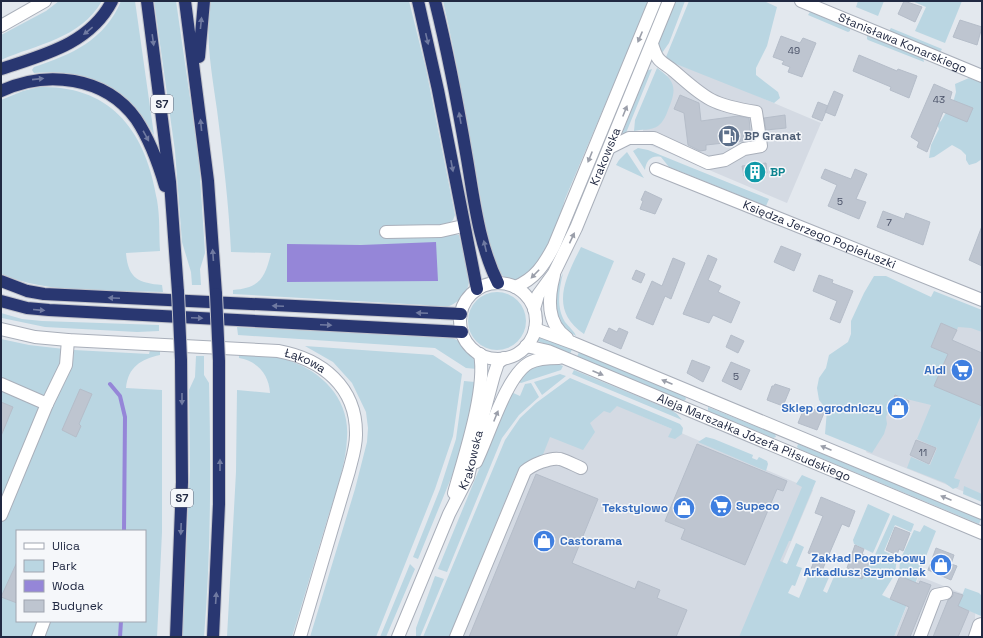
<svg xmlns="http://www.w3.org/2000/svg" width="983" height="638" font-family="'Space Grotesk',sans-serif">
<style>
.built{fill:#d4dae3}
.green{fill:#bad6e2;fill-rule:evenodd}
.water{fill:#9586d8}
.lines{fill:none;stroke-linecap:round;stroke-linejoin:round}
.stream{stroke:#9586d8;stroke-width:4}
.building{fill:#bec5d0;stroke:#b5bdc9}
.minor-casing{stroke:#a9afba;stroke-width:14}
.highway-casing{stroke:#c1c3ca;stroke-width:14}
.minor{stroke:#fff;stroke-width:12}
.highway{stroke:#293771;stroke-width:12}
.highway-bridge-casing{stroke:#c1c3ca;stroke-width:14;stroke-linecap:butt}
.highway-bridge{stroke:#293771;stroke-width:12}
.oneway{fill:#707aa1}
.oneway2{fill:#9b9faa}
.labels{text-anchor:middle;stroke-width:3;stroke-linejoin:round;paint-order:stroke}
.number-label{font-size:10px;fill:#485066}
.shield{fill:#f5f7fa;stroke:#616779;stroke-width:1}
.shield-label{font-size:11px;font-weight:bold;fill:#212942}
.street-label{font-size:12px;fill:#212942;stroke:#f5f7fa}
.service-label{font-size:12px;font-weight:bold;fill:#4e5e75;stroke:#f5f7fa;text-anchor:start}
.culture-label{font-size:12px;font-weight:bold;fill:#0d838f;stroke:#f5f7fa;text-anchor:start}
.shop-label{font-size:12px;font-weight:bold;fill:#366cbe;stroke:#f5f7fa;text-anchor:end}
</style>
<rect width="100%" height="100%" fill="#e3e8ee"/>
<!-- built -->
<path class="built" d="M676,64L715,78L821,123L787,203L643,142V130L668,75Z
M931,297L982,319V499L866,452Z
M568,384L813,490L751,637H426L509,451Z
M919,576L976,599L974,637H894Z"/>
<!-- green -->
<path class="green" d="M59,1H102C80,39 37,44 1,60V35L46,11Z
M121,1H135L154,135C127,88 89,68 34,73L32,70L34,67C71,55 105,40 121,1Z
M154,1H176L199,160L205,253L200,269L201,285H192L191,272L182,242L175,151Z
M210,1H409L426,69L455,215L453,220L447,225L453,234L459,235C462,249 468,266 469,280C469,294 454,308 440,308C435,307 430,306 425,305L233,294V290C260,288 265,278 271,253L231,252C229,205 223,157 217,110C212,74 205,38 210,1Z
M443,1H649L565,199L557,228L541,261L521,279C513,280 504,279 499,272C489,259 483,212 480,195C468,130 458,65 443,1Z
M674,1H685L669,43L662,53C652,39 669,15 674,1Z
M689,1H764L777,7L767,46L756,68V75L778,92L780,98L774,103L676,64L666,57Z
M858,1H884L878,16L856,7Z
M912,1H962L945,43L915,31L926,7Z
M810,12L850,28V31L848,32L808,15Z
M891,28L942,49L940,52L889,31Z
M867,35L923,58L924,62L868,40L867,39Z
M657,68C676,81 677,89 668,110C666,116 663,122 658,126C651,131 641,129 634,131L635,120Z
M652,69L626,133L622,134L646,71Z
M969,78L982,83V159L976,163L969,165L966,160V155L961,150L952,145L934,157L929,158L931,145L939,129L937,124L941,121L954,99L956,92L955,84Z
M39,87C112,85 146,132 157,200C160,217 159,234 160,251L126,253C128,279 139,283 162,285L163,292C112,290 48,294 1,274V100L23,91Z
M638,148L648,150L769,199L766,206L669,167L661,157C651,155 646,161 645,170L633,151Z
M627,152L644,178L616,165L619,160Z
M581,247L614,261L584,334C548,310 566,277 581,247Z
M563,273C559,290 556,307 565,322C569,327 575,332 576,336C549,323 552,296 563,273Z
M874,276H886L931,297L934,291L982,310V332L971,328L958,327L957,330L941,323L931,347L948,354L934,386L982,406V413L954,478L960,480L958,487L953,489L945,483L907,468L911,457L930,465L937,448L917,439L931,405L894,396L886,417L887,424L884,434L872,453L825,434L827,410L819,400L817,388L819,378L826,368L829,355L848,342L851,334V321L864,293Z
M468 321a29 29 0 1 1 58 0a29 29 0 1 1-58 0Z
M1,313L22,319L42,321L159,325V331L137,332L45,327L2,318Z
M237,327L450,337C463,341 475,356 477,369L466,368L435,348L238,335Z
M537,336L572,349L570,354L538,341Z
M1,339L29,345L64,349L72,366L74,350L149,354L150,350L160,351V355C141,359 128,367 126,388L162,390V532L157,637H1ZM17,531H145V621H17Z
M305,346L433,355L462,374L453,436L435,489L376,637H310L355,489L367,442L368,428L366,412L352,383L333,362Z
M579,352L685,396L686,399L684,401L577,357Z
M239,354C255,355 274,355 290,361C323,372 350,400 347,438C346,464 336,492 328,517C316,557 304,597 292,637H227L236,472L237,390L270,393C269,374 257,361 239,358Z
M196,356H204V375L209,383C211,468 211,552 204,637H182L190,471L189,390L195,377Z
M541,363L558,364L563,366L561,370L521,383L516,381L523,373Z
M574,370L671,410L677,414L682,420L572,374Z
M560,374L566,376L542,395L534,382Z
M570,378L680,424L683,428L682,434L675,439L668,437L672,429L617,406L610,413L604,411L590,423L595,432L583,450L550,437L542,457L522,466L517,472L449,637H423L505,440L520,418L536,403Z
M464,381L475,382L465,444L418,559L413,557L440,489L456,439Z
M531,383L539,397L519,415L502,438L447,572L438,569L511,392L520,396L525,384Z
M708,407L775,434L776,437L773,438L708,411Z
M706,437L714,439L753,455L752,458L757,460L759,457L767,461L768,464L766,471L698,442Z
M798,444L981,519L979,524L799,449L797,447Z
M802,475L816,481L791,541H789L780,561L787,564L796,543L804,547L796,566L802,568L795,586L792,585L788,593L799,598L811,569L830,575L823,591L827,593L838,567L862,579L870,559H873L893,515L914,524L911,532L895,525L884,551L897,557L895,574L882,595L897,602L907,579L899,576L900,560L914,530L920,532L924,525L936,531L894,637H739L802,487L796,484Z
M964,486L982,494V502L963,494Z
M868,504L890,514L873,553L854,544L853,540Z
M410,564L415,569L386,637H380Z
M435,576L444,579L420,637H416V628Z
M965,588L979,593L982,596L981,616L958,606Z"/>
<!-- water -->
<path class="water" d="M436,242L438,281L287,282V244L361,245Z"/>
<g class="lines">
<!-- stream -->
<path class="stream" d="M110,384L120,396L125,417L124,531
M120,637L121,621"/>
</g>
<!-- building -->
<path class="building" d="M904,1L922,7L915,22L898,14Z
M960,20L982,27L977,45L953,37Z
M781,36L800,43L803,38L816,43L802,77L788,72L790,67L782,64L784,61L773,57Z
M859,55L897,71L898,69L917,76L909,98L890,90L891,87L853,71Z
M934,84L952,92L950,99L973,108L967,122L943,112L927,152L917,147L919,142L911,137Z
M834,91L843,95L835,116L825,112Z
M680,95L699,103L701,121L738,116L749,118L751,140L706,145V150L700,151L688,145L684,113L674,109Z
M818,102L828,106L822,121L812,117Z
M785,115L786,128L766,130L764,118Z
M766,163L767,173L762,174L763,178L751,180V175L744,176L742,166Z
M825,169L851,179L855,169L867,174L856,199L866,202L859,219L828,206L837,185L821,178Z
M645,191L662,199L655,214L640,209L643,201L641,200Z
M883,211L904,219L906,213L930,222L923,245L877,227Z
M982,226V266L969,260Z
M781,246L801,254L794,271L774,262Z
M708,255L717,259L708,280L721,286L718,292L740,302L731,323L713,315L709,323L683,314Z
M673,258L685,263L671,299L665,296L653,325L636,318L652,281L662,286Z
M636,270L645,274L641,283L632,279Z
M819,275L833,280L832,283L853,291L840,323L830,319L837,301L813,291Z
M941,323L957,330L952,340L982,353V406L934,386L948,354L931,347Z
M609,328L617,332L619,328L628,332L621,349L603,341Z
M731,335L744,341L738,353L726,347Z
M692,360L710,367L703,382L687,373Z
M731,362L750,370L741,390L722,381Z
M775,384L790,389L783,406L767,400L772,386H774Z
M80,389L92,394L79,424L81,426L76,437L62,430Z
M895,395L909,401L902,417L888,412Z
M1,402L13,407L1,436Z
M805,406L824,413L817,430L798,423Z
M916,440L936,448L929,464L910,455Z
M697,444L787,481L783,491L777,489L745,565L681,539L685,529L665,521Z
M536,474L598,499L572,563L635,589L638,581L660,590L657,598L687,610L676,637H469Z
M821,497L855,511L849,527L842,524L821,573L811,569L816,556L808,553L823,516L815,513Z
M895,527L910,533L903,551L899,549L897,555L886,550Z
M855,545L864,549L862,554L871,558L862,579L853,575L854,571L847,568Z
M936,548L954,555L951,564L957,566L951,580L928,570Z
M17,562V603L1,597Z
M900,576L919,584L920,581L931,585L910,637H897L909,607L890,599Z
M953,592L963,595L958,606L969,611L958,637H933L948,600L953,596Z"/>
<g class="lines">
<!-- minor casing -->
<g class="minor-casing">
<g id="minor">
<path id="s1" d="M801,1L982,76"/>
<path d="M1,26L45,1"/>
<path d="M611,147L629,138H654L708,163L725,160L744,149L761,146L756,112C713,105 707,100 675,72C661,60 658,64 652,44"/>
<path id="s2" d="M656,169L982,300"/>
<path d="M386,232L441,231L463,226"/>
<path d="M554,275C548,298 546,323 567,338"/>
<circle cx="498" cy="321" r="38"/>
<path d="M515,287C535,279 544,265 554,246L655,1"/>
<path id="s3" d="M534,309L538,295L554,273L576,228L669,1"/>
<path id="s4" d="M1,329L35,337L68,340L278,351C322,359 357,387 356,435C356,447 352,459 349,471L300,637"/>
<path d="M535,329L573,343L982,513"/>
<path id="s5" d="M526,346L548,351L982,533"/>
<path d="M1,384L47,404"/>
<path d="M476,462C489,436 506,376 529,363C538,358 549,358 559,358"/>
<path d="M454,493C464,457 487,389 480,354"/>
<path d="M1,515L47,404L66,365L68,340"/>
<path d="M38,637L44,621"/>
<path id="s6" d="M398,637L449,514L468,477L476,442L494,375L498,363L504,358"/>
<path d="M456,637L525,471C532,465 550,457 560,459C567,461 574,465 581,468"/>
<path d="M920,637L936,595L946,593"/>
<path d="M975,637L979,625L982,624"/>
</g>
</g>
<!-- highway casing -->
<g class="highway-casing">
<path id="highway" d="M147,1L170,182L178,292
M185,1L208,181L216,294
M418,1L438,90L477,289
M435,1C448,53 458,106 467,159C474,200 479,245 498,283
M199,57L204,1
M1,69C43,55 90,44 112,1
M1,91C46,70 105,76 136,119C150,140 158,162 165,186
M1,281L27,291L44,294L461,314
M1,301L27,308L49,310L462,332
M176,637L182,482L181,360
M213,637L219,504V361"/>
</g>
<!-- minor -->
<use href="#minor" class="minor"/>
<!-- highway -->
<use href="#highway" class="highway"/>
<!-- highway-bridge casing -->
<g class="highway-bridge-casing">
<path id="highway-bridge" d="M178,292L181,360
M216,294L219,361"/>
</g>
<!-- highway-bridge -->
<use href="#highway-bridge" class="highway-bridge"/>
</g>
<!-- one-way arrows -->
<defs><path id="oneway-solid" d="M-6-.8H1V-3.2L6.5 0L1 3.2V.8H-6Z"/></defs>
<g class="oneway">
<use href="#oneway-solid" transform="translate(201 23) rotate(-84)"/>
<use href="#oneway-solid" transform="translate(88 31) rotate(141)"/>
<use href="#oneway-solid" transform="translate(427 39) rotate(77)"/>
<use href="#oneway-solid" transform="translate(153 40) rotate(82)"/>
<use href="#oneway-solid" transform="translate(38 79) rotate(-6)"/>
<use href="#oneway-solid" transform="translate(460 118) rotate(-100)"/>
<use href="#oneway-solid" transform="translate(201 125) rotate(-96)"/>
<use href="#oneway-solid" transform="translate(146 136) rotate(61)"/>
<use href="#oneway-solid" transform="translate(452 166) rotate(79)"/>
<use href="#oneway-solid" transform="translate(485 246) rotate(-103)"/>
<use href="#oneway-solid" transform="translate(213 255) rotate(-94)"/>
<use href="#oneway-solid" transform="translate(114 298) rotate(-177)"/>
<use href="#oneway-solid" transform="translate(278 306) rotate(-177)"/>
<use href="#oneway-solid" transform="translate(39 310) rotate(5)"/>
<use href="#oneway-solid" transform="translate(422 313) rotate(-177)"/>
<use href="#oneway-solid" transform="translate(197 318) rotate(3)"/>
<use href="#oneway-solid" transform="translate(326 325) rotate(3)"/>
<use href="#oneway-solid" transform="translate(182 399) rotate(90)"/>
<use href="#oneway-solid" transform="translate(220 465) rotate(-90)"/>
<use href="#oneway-solid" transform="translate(181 529) rotate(92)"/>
<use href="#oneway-solid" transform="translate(216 598) rotate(-86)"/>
</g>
<g class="oneway2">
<use href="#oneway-solid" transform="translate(640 37) rotate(113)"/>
<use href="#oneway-solid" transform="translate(625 111) rotate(-68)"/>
<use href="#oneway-solid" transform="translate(590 157) rotate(112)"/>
<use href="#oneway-solid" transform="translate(572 238) rotate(-65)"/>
<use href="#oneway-solid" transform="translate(535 274) rotate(134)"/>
<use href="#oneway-solid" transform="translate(598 373) rotate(23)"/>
<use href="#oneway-solid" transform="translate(667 382) rotate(-157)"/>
<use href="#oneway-solid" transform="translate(496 416) rotate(-68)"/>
<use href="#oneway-solid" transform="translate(826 448) rotate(-157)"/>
<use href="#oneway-solid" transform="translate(946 498) rotate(-157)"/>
</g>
<!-- icons -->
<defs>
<g id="fuel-disc" transform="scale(1.15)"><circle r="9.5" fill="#5c6f8a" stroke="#f5f7fa"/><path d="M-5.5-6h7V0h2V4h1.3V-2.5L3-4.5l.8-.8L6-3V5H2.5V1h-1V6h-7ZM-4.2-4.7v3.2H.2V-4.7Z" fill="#fff"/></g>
<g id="building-disc" transform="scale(1.15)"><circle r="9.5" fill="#0f9aa8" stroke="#f5f7fa"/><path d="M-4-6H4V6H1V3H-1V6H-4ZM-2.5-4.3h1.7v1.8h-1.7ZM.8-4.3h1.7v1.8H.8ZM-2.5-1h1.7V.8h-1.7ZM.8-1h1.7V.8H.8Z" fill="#fff"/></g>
<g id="supermarket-disc" transform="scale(1.15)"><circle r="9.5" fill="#3f7fe0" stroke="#f5f7fa"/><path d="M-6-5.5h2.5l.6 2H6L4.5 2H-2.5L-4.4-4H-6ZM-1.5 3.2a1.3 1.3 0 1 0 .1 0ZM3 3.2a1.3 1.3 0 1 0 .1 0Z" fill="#fff"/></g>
<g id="shop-disc" transform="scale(1.15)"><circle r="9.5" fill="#3f7fe0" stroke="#f5f7fa"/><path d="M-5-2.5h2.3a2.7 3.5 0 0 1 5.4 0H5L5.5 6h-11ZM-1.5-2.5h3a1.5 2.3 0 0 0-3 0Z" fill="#fff"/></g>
</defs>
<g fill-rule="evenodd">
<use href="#fuel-disc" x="729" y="136"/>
<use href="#building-disc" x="755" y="172"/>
<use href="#supermarket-disc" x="962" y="370"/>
<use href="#shop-disc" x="898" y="408"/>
<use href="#supermarket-disc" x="721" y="506"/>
<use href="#shop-disc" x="684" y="508"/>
<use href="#shop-disc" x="544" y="541"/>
<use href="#shop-disc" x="941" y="565"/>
</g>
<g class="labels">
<!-- number labels -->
<g class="number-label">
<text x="794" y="54">49</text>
<text x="939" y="103">43</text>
<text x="840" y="205">5</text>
<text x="889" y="226">7</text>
<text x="736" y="380">5</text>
<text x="923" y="456">11</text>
</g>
<!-- shield labels -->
<g class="shield">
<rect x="151" y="95" width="22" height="18" rx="3"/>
<rect x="171" y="489" width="22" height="18" rx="3"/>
</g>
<g class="shield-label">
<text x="162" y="108">S7</text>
<text x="182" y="502">S7</text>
</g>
<!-- street labels -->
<g class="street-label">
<text dy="4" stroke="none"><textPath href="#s1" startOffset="110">Stanisława Konarskiego</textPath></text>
<text dy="4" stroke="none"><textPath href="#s3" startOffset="169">Krakowska</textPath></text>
<text dy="4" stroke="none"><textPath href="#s2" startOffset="176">Księdza Jerzego Popiełuszki</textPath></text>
<text dy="4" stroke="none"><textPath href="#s4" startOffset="307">Łąkowa</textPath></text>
<text dy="4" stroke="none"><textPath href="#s5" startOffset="246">Aleja Marszałka Józefa Piłsudskiego</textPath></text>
<text dy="4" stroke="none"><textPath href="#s6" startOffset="192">Krakowska</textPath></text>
</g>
<!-- service labels -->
<g class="service-label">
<text x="744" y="140">BP Granat</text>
</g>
<!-- culture labels -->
<g class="culture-label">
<text x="770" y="176">BP</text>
</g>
<!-- shop labels -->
<g class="shop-label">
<text x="946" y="374">Aldi</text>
<text x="882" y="412">Sklep ogrodniczy</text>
<text x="736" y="510" text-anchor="start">Supeco</text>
<text x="668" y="512">Tekstylowo</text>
<text x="560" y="545" text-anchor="start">Castorama</text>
<text x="926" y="562">Zakład Pogrzebowy<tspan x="926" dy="14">Arkadiusz Szymoniak</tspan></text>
</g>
</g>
<!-- border -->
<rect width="983" height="638" fill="none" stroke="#212942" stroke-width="4"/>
<!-- legend -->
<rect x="16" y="530" width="130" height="92" fill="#f5f7fa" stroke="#a0a5b0"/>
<rect x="24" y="543" width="20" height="6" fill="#ffffff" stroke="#a0a5b0"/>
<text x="52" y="550" font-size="12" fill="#212942">Ulica</text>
<rect x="24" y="560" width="20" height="12" fill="#bad6e2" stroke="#a0a5b0"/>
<text x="52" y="570" font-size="12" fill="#212942">Park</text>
<rect x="24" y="580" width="20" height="12" fill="#9586d8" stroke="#a0a5b0"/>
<text x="52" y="590" font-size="12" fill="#212942">Woda</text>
<rect x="24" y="600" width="20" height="12" fill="#bec5d0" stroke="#a0a5b0"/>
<text x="52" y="610" font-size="12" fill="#212942">Budynek</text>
</svg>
